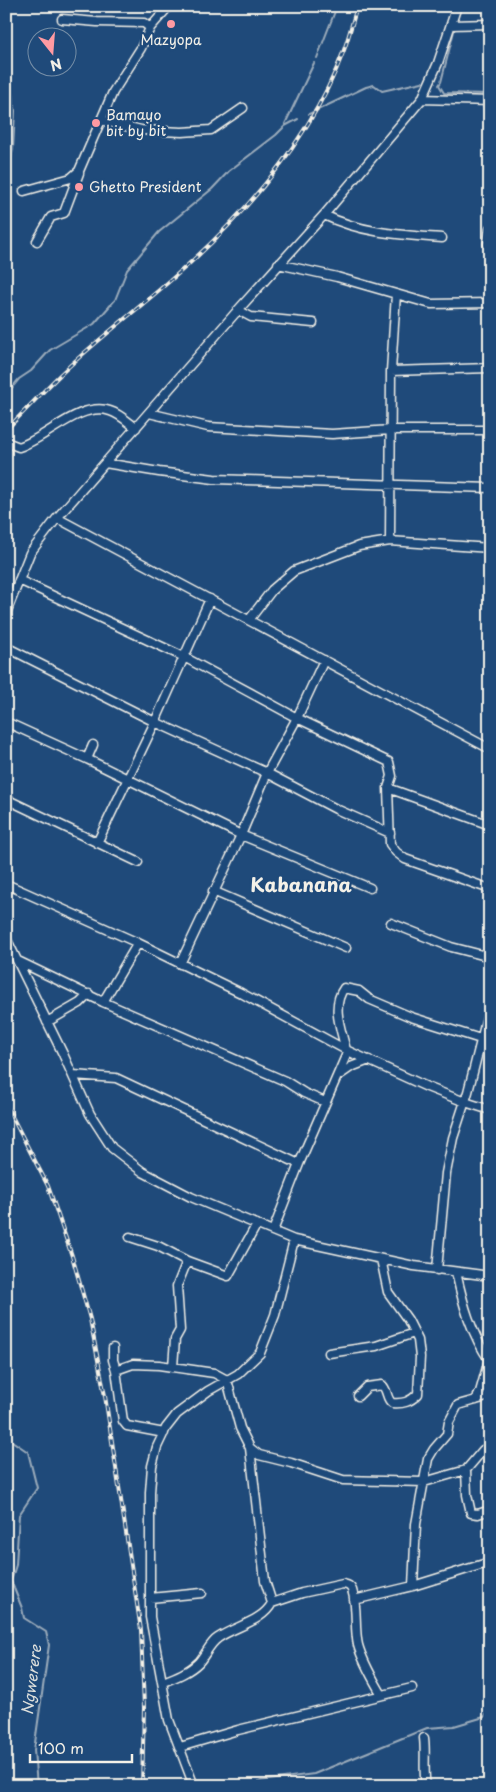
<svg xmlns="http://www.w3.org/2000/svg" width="496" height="1792" font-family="'Playpen Sans',sans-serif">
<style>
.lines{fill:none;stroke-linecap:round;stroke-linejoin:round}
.stream{stroke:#9cacbb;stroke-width:2}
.minor-casing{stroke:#f4f1e8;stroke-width:11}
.minor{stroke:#1f4a7a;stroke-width:8}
.rail-casing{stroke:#f4f1e8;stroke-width:4}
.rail{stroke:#1f4a7a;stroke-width:2;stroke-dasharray:5.5;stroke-linecap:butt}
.poi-dot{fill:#ff9aa2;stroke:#1f4a7a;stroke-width:2}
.labels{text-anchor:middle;stroke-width:4.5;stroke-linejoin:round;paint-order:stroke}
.poi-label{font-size:14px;fill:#f4f1e8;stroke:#1f4a7a;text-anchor:start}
.water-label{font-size:15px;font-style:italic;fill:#dee0dd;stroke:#1f4a7a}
.district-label{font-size:19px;font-weight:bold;fill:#f4f1e8;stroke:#1f4a7a}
</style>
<rect width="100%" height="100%" fill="#1f4a7a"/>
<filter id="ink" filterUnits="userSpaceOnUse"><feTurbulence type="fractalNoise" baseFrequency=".02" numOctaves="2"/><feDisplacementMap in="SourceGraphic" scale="10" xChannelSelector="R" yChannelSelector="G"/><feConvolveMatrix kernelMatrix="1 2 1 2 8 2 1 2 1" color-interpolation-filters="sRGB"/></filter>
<g filter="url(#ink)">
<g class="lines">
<!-- stream -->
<path class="stream" d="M455,27L441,82L439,85L444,93L490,94
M6,55L15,111L13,149L6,182
M317,58L337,6
M309,114L366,87L374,85L382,91L422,82
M285,124L314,63
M6,270L10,291L6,314
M6,391L10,390L19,379L31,371L50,350L94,324L115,300L127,270L159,232L212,189L229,171L276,135L285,126L298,119
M6,1430L9,1439L28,1452L37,1488L19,1515L16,1565L11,1581L22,1608L24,1618L46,1632L49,1645L34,1750L37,1786
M251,1786L261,1781L314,1774L427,1728L454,1726L484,1717L490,1711"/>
<!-- minor casing -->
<g class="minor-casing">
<path id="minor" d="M62,19L97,22L144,23L150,28
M451,25L490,24
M422,99L490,101
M101,120L141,130L182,132L211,130L243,108
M24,191L71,178L79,171L113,92L141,48L150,28L169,6
M324,215C361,233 401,235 442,238
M37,241L51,217L64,213L79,173
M488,244L490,228
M278,264L337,277L396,294L391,371L390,541
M396,294L431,304L490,303
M238,310L251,317L313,323
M391,371L490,368
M149,413L208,427L332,434L391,430H490
M6,442L19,447C47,438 80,401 110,411C120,414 128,422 136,428
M105,463L159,472L214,479L490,488
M57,518L490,749
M19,580L184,657L297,718L389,762L392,776L388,788L390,844L396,852L405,859L490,889
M6,613L30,553L57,518L238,310L324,215L422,99L438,63L457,6
M249,620L272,590L294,571L359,546L390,541L490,548
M6,647L155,722L267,773L336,809L390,833
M6,722L87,759L93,745
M87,759L241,835L370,888
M388,788L490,825
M6,799L138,862
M97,843L155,722L210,599
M6,884L138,943L241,993L348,1051L427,1087L465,1102L490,1110
M213,891L346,948
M391,923L451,947L490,957
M6,938L63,1054L90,1114L112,1148L143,1172L191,1197L294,1240L414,1266L490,1276
M18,961L103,1002L285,1081L304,1093L325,1102
M180,964L241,835L267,773L297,718L324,660
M103,1002L138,943
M47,1022L80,1003L89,994
M346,1050C341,1029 331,1006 344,988L359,991L369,999L411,1017L490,1042
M73,1075L116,1078L299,1164
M338,1076L351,1067L369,1060
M273,1231L299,1164L348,1051
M130,1237L158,1246L187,1261L228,1276L257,1224
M437,1270L446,1173L453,1138L468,1092L490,1005
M456,1272C463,1304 471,1334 490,1361
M113,1348V1360L116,1370L123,1421L127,1426L164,1433
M329,1353L376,1346L414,1333
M173,1367L175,1339L180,1330L177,1286L187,1261
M116,1370L133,1364L159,1365L214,1373L227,1380L240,1428L250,1448L265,1581L272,1603C262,1622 235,1626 218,1638C210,1643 206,1654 199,1662C189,1672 176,1677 163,1682
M358,1396L367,1387L382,1385C388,1390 386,1399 392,1403C403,1404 410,1402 418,1394L420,1357L418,1340L408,1320L388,1292L381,1259
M476,1400L480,1392L489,1360
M250,1448L259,1455L291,1463L343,1480L424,1482L466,1470L483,1450L490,1446
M466,1470L467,1495L471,1513L478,1514L490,1510
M413,1586L416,1524L428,1459L434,1449L447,1434L449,1422L458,1405L490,1396
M150,1598L202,1593
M354,1600L413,1586L490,1562
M272,1603L302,1593L343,1584C347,1585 350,1585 352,1590C358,1607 354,1627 358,1645C363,1663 373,1679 382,1695
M424,1738C426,1754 423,1770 426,1786
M180,1747L238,1730L412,1688
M194,1786L169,1720L150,1617V1492L152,1466L157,1447L166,1428L177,1414L208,1391L238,1374L260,1353L275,1315L294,1240"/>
</g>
<!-- minor -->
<use href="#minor" class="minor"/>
<!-- rail casing -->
<g class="rail-casing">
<path id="rail" d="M6,430C26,410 44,390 64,371C105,333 150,300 191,262C254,204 314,132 344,50C349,36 353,21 357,6
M6,1105L48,1186L72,1256L90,1319L105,1396L141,1630L144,1708L142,1786"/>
</g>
<!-- rail -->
<use href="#rail" class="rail"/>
</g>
</g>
<!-- markers -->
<g class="poi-dot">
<circle cx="171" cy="24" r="5"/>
<circle cx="96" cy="123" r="5"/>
<circle cx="79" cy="187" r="5"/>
</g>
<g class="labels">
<!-- poi labels -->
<g class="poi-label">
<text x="171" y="45" text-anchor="middle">Mazyopa</text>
<text x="106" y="120">Bamayo<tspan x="106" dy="16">bit by bit</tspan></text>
<text x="89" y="192">Ghetto President</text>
</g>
<!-- water labels -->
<g class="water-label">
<text transform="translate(32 1680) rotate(-83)" y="5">Ngwerere</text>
</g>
<!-- district labels -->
<g class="district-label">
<text x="301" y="892">Kabanana</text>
</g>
</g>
<!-- margin -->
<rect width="496" height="1792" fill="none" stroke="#1f4a7a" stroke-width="25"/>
<rect x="12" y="12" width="471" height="1767" fill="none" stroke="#f4f1e8" stroke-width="2" filter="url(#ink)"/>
<!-- north arrow -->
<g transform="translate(52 52) rotate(163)"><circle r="24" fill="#1f4a7a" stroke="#748da6"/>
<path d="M0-4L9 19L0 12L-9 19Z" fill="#ff9aa2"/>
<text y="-8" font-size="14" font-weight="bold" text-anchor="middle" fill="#f4f1e8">N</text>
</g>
<!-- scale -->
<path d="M30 1754v8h102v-8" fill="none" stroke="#f4f1e8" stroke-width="2.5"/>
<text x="38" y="1754" font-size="15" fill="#f4f1e8" stroke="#1f4a7a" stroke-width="4" paint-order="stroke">100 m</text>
</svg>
